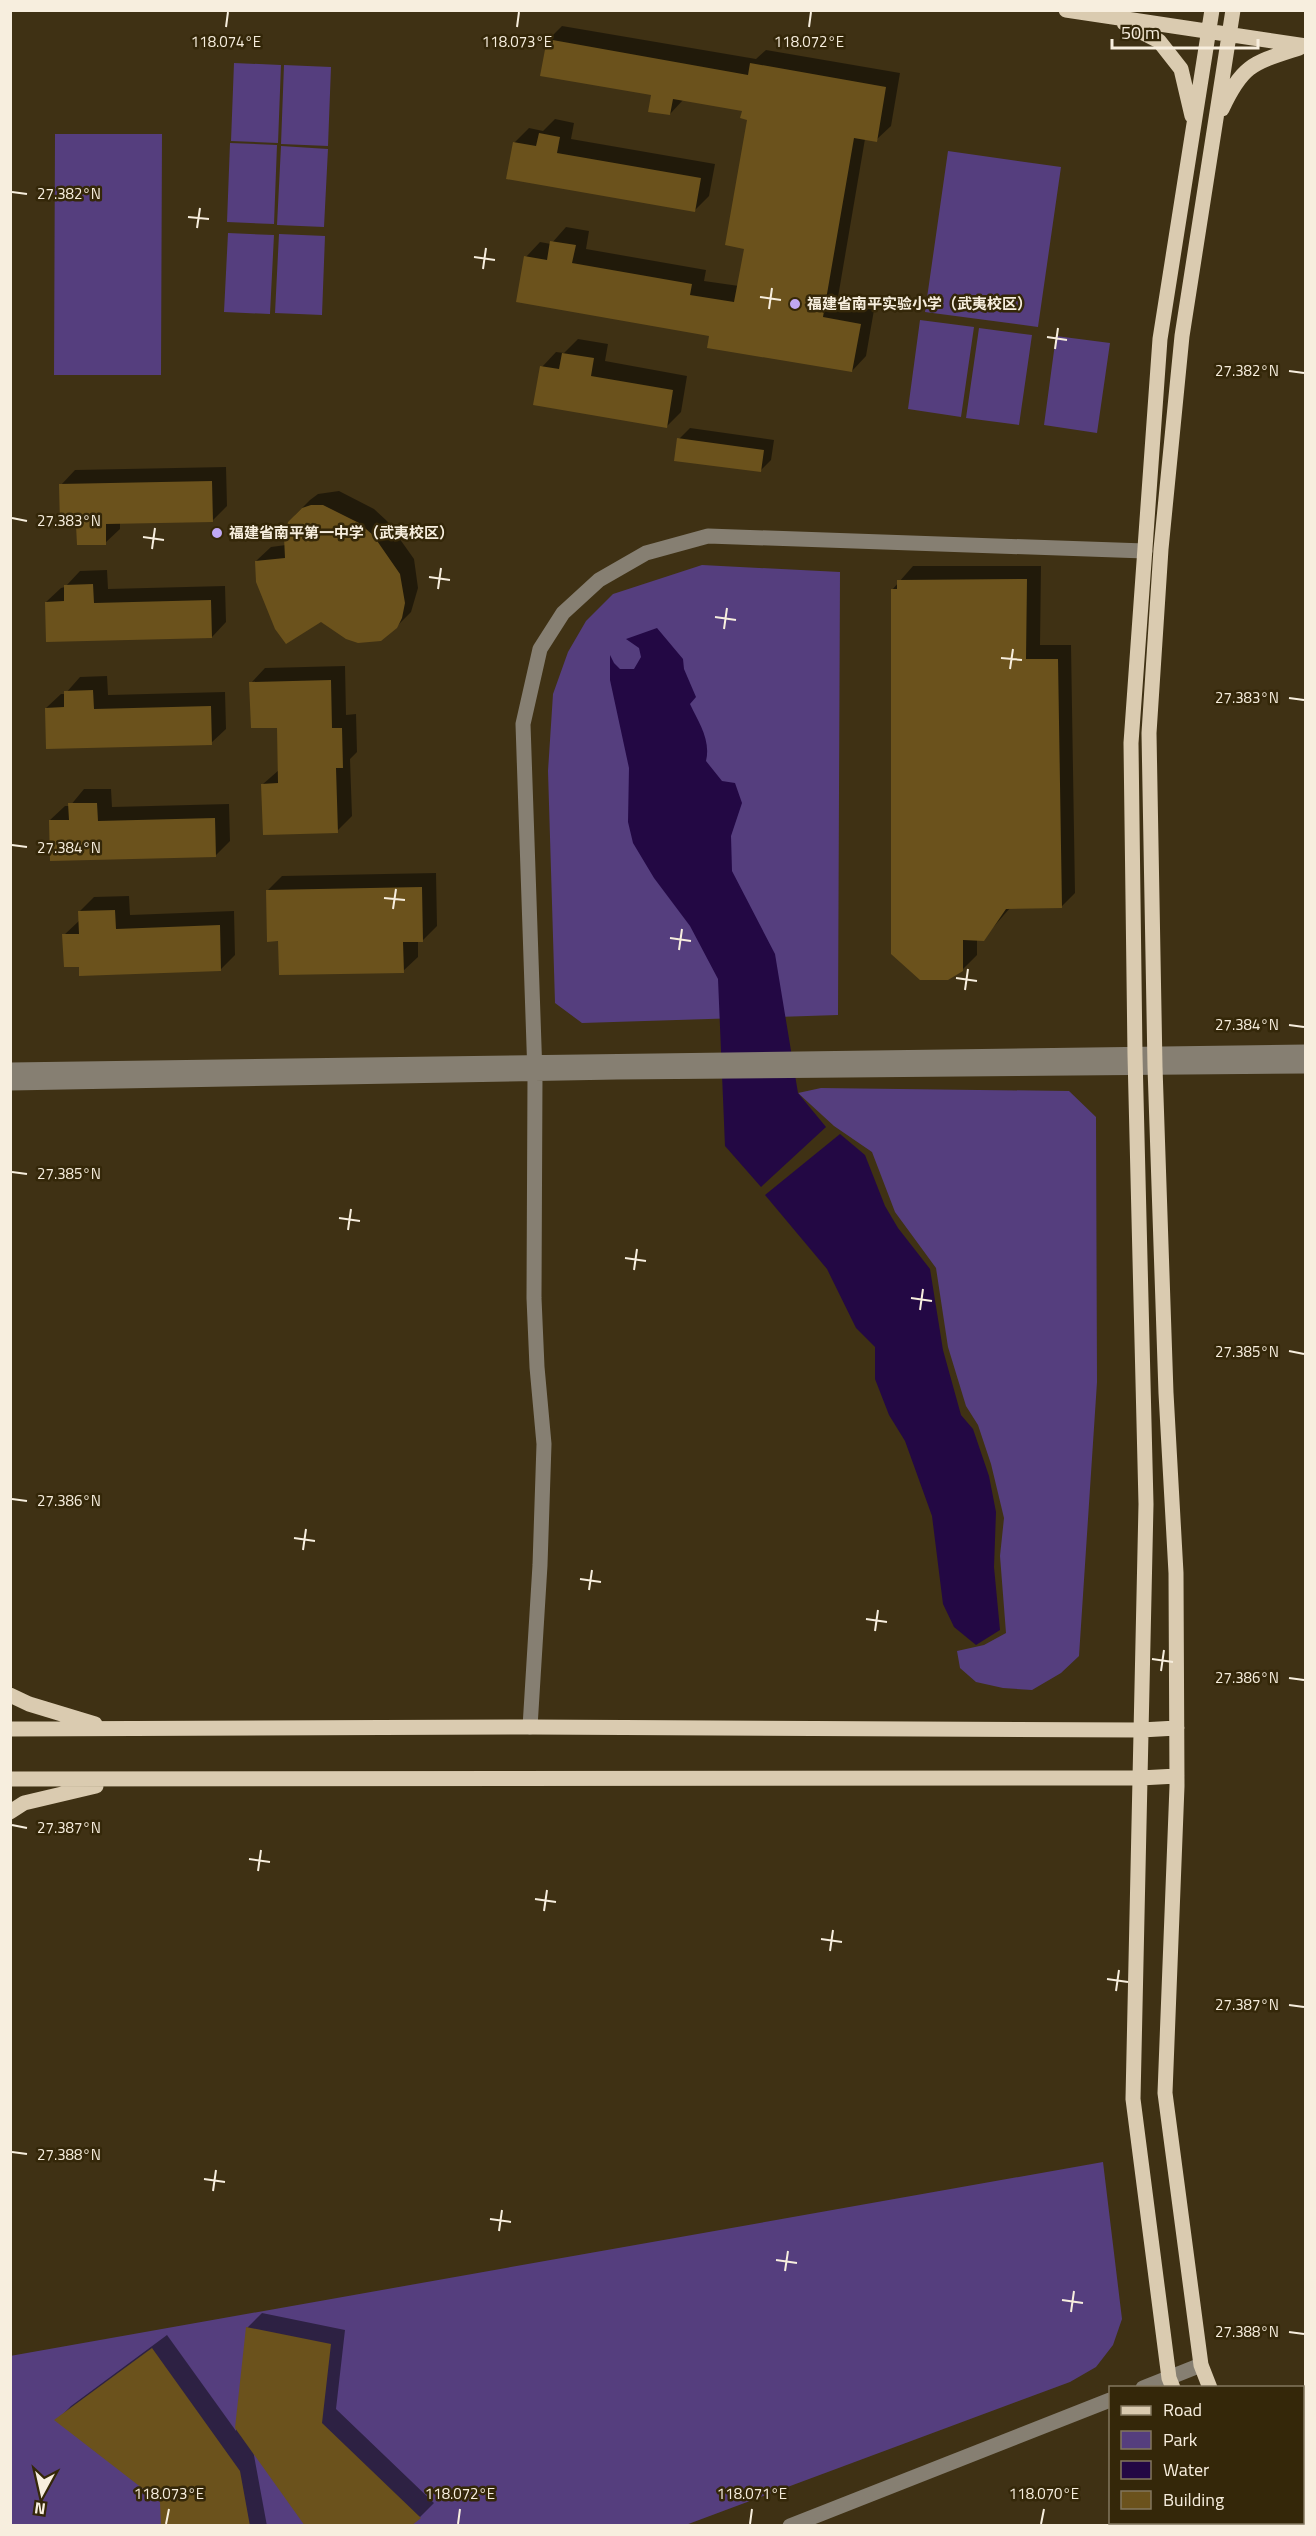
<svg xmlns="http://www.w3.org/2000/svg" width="1316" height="2536" font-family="'Titillium Web','Noto Sans SC',sans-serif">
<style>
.green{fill:#553e7e}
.water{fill:#230844}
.shadow{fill:#0007}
.building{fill:#6b521c}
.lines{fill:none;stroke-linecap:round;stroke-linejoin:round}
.minor{stroke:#867f72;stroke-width:15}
.major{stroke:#dacbb0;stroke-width:15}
.ticks{fill:none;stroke:#f7eede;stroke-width:2}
.poi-dot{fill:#c0a8f4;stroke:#342709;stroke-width:2}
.labels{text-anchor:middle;stroke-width:5;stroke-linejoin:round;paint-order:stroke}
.poi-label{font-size:15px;font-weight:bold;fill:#f7eede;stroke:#342709;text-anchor:start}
.ticks-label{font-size:15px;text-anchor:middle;fill:#f7eede;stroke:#342709;stroke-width:5;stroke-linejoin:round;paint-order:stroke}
</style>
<rect width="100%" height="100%" fill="#3f3114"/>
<!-- green -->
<path class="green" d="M234,63L281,65L278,143L231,141Z
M284,65L331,67L328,146L281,144Z
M55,134H162L161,375H54Z
M230,143L277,145L274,224L227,222Z
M281,146L328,149L324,227L277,225Z
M948,151L1061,167L1038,327L925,312Z
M228,233L274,235L270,314L224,312Z
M279,234L325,236L322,315L275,313Z
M920,320L974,327L961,417L908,409Z
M979,328L1032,335L1019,425L966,418Z
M1056,336L1110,343L1097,433L1044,425Z
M702,565L840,572L838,1015L582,1023L555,1003L548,771L553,694L568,652L586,621L613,594Z
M821,1088L1069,1091L1096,1117L1097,1382L1079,1656L1061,1673L1032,1690L1003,1688L976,1682L960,1668L957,1651L984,1645L1006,1633L1000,1556L1004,1518L991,1464L978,1425L966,1406L948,1347L936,1268L895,1212L872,1152L834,1126L798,1093Z
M1103,2162L1122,2319L1113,2345L1096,2367L1070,2382L683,2526L12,2525L10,2356Z"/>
<!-- water -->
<path class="water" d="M657,628L683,659L684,669L696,697L690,704C699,723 711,740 706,761L722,781L735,783L742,803L731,836L732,871L775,954L798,1093L826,1127L761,1187L725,1146L718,979L690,926L654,878L633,843L628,822L629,768L610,680V655L614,663L620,669H634L641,657L639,648L626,639Z
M840,1134L865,1155L885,1206L898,1228L930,1269L943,1350L961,1415L973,1429L989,1476L996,1512L994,1567L1000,1630L976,1645L954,1627L943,1604L932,1516L905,1441L889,1415L875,1379V1347L856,1328L827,1269L765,1195Z"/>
<!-- shadow -->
<path class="shadow" d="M562,26L756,59L766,50L900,73L891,126L876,140L865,139L837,303L874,310L866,356L852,371L711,335L526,257L540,242L551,244L566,227L589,231L586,249L706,270L704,281L739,286L746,247L749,118L743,110L683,100L670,114L652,94L548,40Z
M555,119L574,123L571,139L715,164L709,196L695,210L514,143L529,128L543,131Z
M578,339L608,344L605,361L687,376L681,412L666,427L542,367L556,352L564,353Z
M690,428L774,440L771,460L760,471L679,439Z
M226,467L227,506L212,521L120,522V529L105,543L78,523L61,485L75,470Z
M339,491L374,509L387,521L414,559L418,588L411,612L396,627L256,561L271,547L286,545L295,515L310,500L318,494Z
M913,566H1041L1040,645H1071L1075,893L1061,907L1010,908L983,939H977V955L962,970L892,590Z
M107,570L108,589L225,586L226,622L212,637L46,602L61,588L65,587L80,571Z
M345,666L346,715L356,714L357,752L350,759L352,816L337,831L263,784L279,770L278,726L251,683L265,668Z
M107,676L108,695L225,692L226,729L211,743L46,708L61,694H65L80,677Z
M84,789H111L112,807L229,804L230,841L216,855L50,820L65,806H70Z
M436,873L437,926L423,940H418V957L403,971L279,940L267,891L282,876Z
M129,896L130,915L234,911L235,955L220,970L80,965L64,935L80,920L79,912L94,897Z
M262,2313L345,2330L336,2409L434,2503L420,2517L253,2450L267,2526H163L162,2501L57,2420L71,2406L167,2335L236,2431L247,2328Z"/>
<!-- building -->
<path class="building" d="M547,39L748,75L750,63L886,87L877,142L854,138L823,317L861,324L852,372L707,348L709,336L516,302L524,256L547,260L550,241L576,245L572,263L692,284L690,295L734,302L744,249L725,245L747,120L740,118L742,111L673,99L670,115L648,112L651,95L540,76Z
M539,133L560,137L557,153L701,178L695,212L506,179L513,142L536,146Z
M562,353L594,358L591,376L673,390L667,428L533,405L540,366L559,369Z
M677,438L764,450L761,472L674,461Z
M212,481L213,522L106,524V545H77L76,525H60L59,484Z
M311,505H323L359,523L373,535L400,574L405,603L402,618L397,628L381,641L358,643L346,639L321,622L286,644L275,629L256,582L255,561L285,558L284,537L288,522L302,508Z
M1027,579L1026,659H1058L1062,908L1006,909L984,941L963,940V971L948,980H920L891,954V589H897V580Z
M93,584L94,603L211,600L212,638L46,642L45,602L64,601V585Z
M331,680L332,728H342L343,768H336L338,833L263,835L261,784L278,783L277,728H251L249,682Z
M93,690L94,709L211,706L212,745L46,749L45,708L64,707V691Z
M68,803H97L98,821L215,818L216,857L50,861L49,820H69Z
M422,887L423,942H403L404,973L279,975L278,941L267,942L266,890Z
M115,910L116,929L220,925L221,971L79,976V967H64L62,934H79L78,911Z
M246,2327L331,2344L322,2423L421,2518L411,2526H305L235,2428Z
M152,2348L240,2471L250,2526H161L160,2502L54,2420Z"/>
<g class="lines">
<!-- minor -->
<path class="minor" d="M10,1070L1306,1052
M10,1083L617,1072L1306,1066
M530,1727L540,1565L544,1444L537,1367L534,1298L535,1075L523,724L540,649L563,613L599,580L646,553L708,536L1145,551
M1143,2388L1201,2365
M790,2526L1110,2400"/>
<!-- major -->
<path class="major" d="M1066,10L1306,46
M1124,23L1159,41L1181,69L1192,116
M1222,109C1243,64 1253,63 1299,48
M10,1695L29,1704L95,1724
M10,1729L530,1727L1141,1730L1177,1728
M10,1779L1140,1778L1177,1776
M10,1812L24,1803L96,1786
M1173,2388L1169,2378L1133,2099L1146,1504L1135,1055L1131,743L1160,339L1212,10
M1210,2388L1201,2365L1165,2093L1177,1786L1176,1573L1166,1393L1155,1067L1149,733L1161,549L1182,336L1233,10
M1231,2522L1232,2526
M1267,2522L1269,2526"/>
</g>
<!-- ticks -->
<path class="ticks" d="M226,27L228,12M517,27L519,12M809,27L811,12M12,192L27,194M188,217L209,219M197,228L200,208M474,257L495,260M483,269L486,248M760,297L781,300M769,309L772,288M1047,337L1067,340M1055,349L1058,328M1289,371L1304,373M12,518L27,521M143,537L164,540M152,549L155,528M429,577L450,580M438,589L441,568M715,617L736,620M724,629L727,608M1001,658L1022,660M1010,669L1013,649M1289,698L1304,700M12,845L27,847M384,898L405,900M393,909L396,889M670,938L691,941M679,950L682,929M956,978L977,981M965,990L968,969M1289,1025L1304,1027M12,1172L27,1174M339,1218L360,1221M348,1230L351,1209M625,1258L646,1261M634,1270L637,1249M911,1298L932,1301M920,1310L923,1289M1289,1351L1304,1354M12,1499L27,1501M294,1538L315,1541M303,1550L306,1529M580,1579L601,1582M589,1590L592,1570M866,1619L887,1622M875,1631L878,1610M1152,1659L1173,1662M1161,1671L1164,1650M1289,1678L1304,1680M12,1825L27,1828M249,1859L270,1862M258,1871L261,1850M535,1899L556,1902M544,1911L547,1890M821,1939L842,1942M830,1951L833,1930M1107,1979L1128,1982M1116,1991L1119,1970M1289,2005L1304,2007M12,2152L27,2154M204,2179L225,2182M213,2191L216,2170M490,2219L511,2222M499,2231L502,2210M776,2260L797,2263M785,2271L788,2251M1062,2300L1083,2303M1071,2312L1074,2291M1289,2332L1304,2334M166,2524L169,2509M458,2524L460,2509M750,2524L752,2509M1041,2524L1044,2509"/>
<!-- markers -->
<g class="poi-dot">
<circle cx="795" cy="304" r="6"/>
<circle cx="217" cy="533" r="6"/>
</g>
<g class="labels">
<!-- poi labels -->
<g class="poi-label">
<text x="807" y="309">福建省南平实验小学（武夷校区）</text>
<text x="229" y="538">福建省南平第一中学（武夷校区）</text>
</g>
</g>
<g class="ticks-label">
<text x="226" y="47">118.074°E</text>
<text x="517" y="47">118.073°E</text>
<text x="809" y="47">118.072°E</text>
<text x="69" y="199">27.382°N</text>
<text x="1247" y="376">27.382°N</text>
<text x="69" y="526">27.383°N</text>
<text x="1247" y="703">27.383°N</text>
<text x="69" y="853">27.384°N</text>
<text x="1247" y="1030">27.384°N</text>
<text x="69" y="1179">27.385°N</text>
<text x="1247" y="1357">27.385°N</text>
<text x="69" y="1506">27.386°N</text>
<text x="1247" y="1683">27.386°N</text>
<text x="69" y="1833">27.387°N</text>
<text x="1247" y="2010">27.387°N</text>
<text x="69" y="2160">27.388°N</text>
<text x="1247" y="2337">27.388°N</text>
<text x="169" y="2499">118.073°E</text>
<text x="460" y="2499">118.072°E</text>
<text x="752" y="2499">118.071°E</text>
<text x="1044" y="2499">118.070°E</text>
</g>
<!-- border -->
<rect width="1316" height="2536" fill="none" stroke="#f7eede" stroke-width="24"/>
<!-- legend -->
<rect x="1109" y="2386" width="195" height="138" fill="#342709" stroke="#82775e" stroke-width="1.5"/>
<rect x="1121" y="2406" width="30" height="9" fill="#dacbb0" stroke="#82775e" stroke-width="1.5"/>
<text x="1163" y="2416" font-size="18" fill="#f7eede">Road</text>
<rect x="1121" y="2431" width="30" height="18" fill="#553e7e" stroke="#82775e" stroke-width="1.5"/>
<text x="1163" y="2446" font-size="18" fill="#f7eede">Park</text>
<rect x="1121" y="2461" width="30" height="18" fill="#230844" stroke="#82775e" stroke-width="1.5"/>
<text x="1163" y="2476" font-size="18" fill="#f7eede">Water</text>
<rect x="1121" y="2491" width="30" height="18" fill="#6b521c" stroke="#82775e" stroke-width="1.5"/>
<text x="1163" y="2506" font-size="18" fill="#f7eede">Building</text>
<!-- north arrow -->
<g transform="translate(42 2494) rotate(188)" stroke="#342709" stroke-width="4.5" paint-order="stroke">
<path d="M0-4.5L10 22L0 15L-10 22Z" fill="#f7eede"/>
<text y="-9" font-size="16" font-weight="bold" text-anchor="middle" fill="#f7eede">N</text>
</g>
<!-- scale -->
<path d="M1112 39v9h146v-9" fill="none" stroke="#f7eede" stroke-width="3"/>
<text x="1121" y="39" font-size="18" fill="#f7eede" stroke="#342709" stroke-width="4.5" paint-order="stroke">50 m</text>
</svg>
